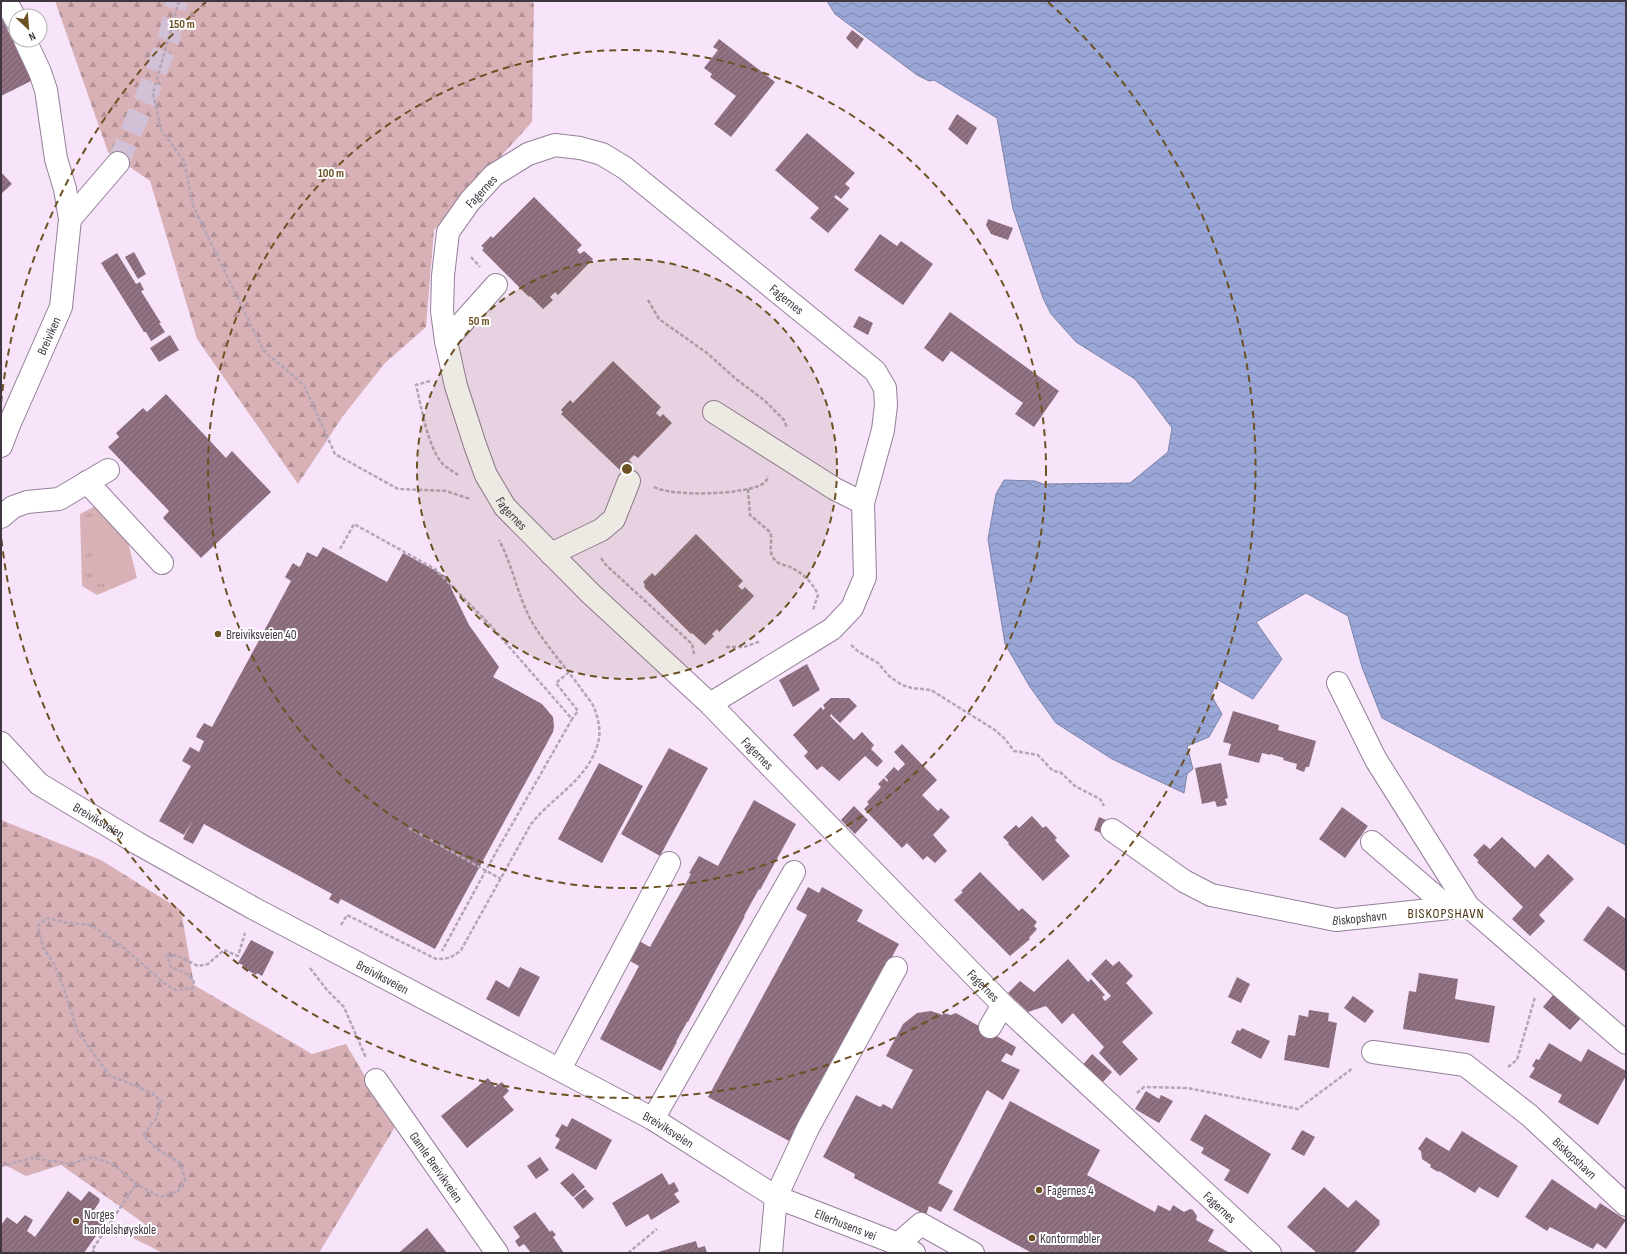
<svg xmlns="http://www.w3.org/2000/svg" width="1627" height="1254" font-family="'Sofia Sans Condensed',sans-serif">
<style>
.grass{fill:url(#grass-tufts)}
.forest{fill:url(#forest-firs)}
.green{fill:#d8b1b7}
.water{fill:url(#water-waves);stroke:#7e84a9}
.building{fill:url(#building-hatch)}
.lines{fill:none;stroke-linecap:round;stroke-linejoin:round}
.minor-tunnel{stroke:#d2c1d6;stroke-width:22;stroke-dasharray:22 11;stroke-linecap:butt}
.minor-casing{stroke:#947f99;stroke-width:24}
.path{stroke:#b4a5b7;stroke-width:2.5;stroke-dasharray:4 2;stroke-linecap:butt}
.minor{stroke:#fff;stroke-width:22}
.ring{fill:none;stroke:#6c5123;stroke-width:2;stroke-dasharray:7 5}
.poi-dot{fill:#6c5123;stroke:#fff;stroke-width:1.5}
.labels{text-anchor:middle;stroke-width:4;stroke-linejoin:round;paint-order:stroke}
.street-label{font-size:13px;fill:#3f3641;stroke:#fff}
.poi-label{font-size:13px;fill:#3f3641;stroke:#fff;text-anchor:start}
.neighbourhood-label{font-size:14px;letter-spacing:1px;fill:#46310b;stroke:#fff}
.centre{fill:#6c5123;stroke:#fff;stroke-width:2}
.ring-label{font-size:12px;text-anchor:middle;font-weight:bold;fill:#6c5123;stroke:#fff;stroke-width:4;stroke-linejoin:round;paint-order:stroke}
</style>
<defs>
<pattern id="grass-tufts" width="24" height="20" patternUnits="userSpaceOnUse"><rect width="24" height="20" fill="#d8b1b7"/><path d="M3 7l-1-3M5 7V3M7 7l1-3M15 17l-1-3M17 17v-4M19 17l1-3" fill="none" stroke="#b19196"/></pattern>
<pattern id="forest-firs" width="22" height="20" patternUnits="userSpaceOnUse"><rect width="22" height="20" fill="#d8b1b7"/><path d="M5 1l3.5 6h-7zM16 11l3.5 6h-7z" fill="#b19196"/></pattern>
<pattern id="water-waves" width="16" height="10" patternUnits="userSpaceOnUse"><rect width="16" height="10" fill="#99a6d6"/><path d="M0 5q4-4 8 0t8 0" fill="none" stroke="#7e88af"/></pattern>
<pattern id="building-hatch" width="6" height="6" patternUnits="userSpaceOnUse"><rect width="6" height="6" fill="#917283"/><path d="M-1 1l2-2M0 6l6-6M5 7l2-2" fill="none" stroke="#785e6d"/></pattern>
</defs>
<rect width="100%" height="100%" fill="#f7e4fb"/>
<!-- grass -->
<path class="grass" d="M101,503L105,574L109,590L97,595L82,586L80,514Z"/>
<!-- forest -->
<path class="forest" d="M55,1H531L534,4L532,122L434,230L426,327L385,363L343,416L298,484L197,339L150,181L108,152Z
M1,820L101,860L181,910L194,985L312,1054L346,1044L395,1127L319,1253H163L133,1238L145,1224L61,1165L26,1176L1,1163Z"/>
<!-- green -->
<path class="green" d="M105,510L126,534L137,578L109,590L105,575H99L83,526Z"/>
<!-- water -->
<path class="water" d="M827,1H1626V845L1382,718L1362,667L1348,616L1306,593L1256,622L1282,659L1253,699L1218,680L1211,695L1222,714L1209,737L1187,746L1193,769L1187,774L1184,793L1112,759L1056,723L1030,687L1005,644L988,539L996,494L1004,480L1035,481L1043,484L1130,483L1168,452L1172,428L1135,379L1076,342L1051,314L1043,298L1013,209L997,118L934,80L929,81L917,75L835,14Z"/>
<!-- building -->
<path class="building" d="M1,17L33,80L1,96Z
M852,30L864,39L857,49L846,38Z
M719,39L775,82L731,137L714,124L736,96L710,77L712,74L704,68L718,50L713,47Z
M957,114L977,128L967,145L948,129Z
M807,133L855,173L845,184L850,188L841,199L836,195L834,197L849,209L828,233L810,218L819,208L775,170Z
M1,172L12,184L1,194Z
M534,197L582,245L577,250L580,254L584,251L593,259L558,295L555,292L550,297L553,300L543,309L530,296L529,297L482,250L484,248L481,246L491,236L493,238Z
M988,219L1013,228L1008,240L991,234L986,225Z
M880,234L897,246L901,241L933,264L903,305L854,270Z
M134,252L146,274L138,279L125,257Z
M117,253L136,284L140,282L144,290L141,291L161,323H159L165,332L151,341L146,332H144L101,263Z
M950,312L1059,391L1034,427L1015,414L1023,403L951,351L943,362L924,348Z
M859,316L873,323L868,335L853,327Z
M170,335L179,350L159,362L150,348Z
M613,361L661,407L656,413L660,417L663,414L672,423L638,458L634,455L629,460L632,463L623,473L561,414L563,412L561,410L570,400L573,403Z
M166,394L226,458L232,451L271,492L201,558L163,518L169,511L108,447L119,437L116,433L143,408L147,412Z
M696,534L743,581L738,586L742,590L745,587L754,596L719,632L717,629L712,634L714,636L705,645L692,633L691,634L644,587L645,585L643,582L652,573L655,576Z
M323,547L387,582L403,553L449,578L451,588L469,625L499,667L493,677L542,704L553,717L554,727L553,732L435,949L341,899L338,904L329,899L332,894L204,824L193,844L183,839L193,819L184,835L159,821L191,766L182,761L190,747L199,752L204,741L196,737L197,734L204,723L212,727L291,581L285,577L293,563L299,567L301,565L307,552L317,557Z
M807,664L820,690L793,707L779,680Z
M831,698H849L857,706L840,723L831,714L830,716L854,740L862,732L874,745L871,749L883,761L877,767L865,756L839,781L822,766L817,770L804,756L808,752L793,735L821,707L823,710L825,708L823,705Z
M1233,711L1279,725L1278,730L1316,741L1309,767H1306L1304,772L1296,769L1297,764L1283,760L1284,758L1270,754V755L1262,753L1259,763L1228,755L1231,744L1223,742Z
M902,744L937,780L922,795L938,811L941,808L950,817L933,835L947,851L935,863L927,856L923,860L907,843L902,848L864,809L869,804L867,802L881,787L878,784L884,778L887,782L888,780L885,777L894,767L898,771L905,764L894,752Z
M669,748L708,768L660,856L621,834Z
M599,763L643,786L602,863L558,839Z
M1221,763L1228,798L1225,799L1227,805L1217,807L1215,801L1202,804L1195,768Z
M754,800L796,824L760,890L759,889L744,916H745L688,1022H687L676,1042H677L661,1071L600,1039L639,966L628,960L639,941L650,947L691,874L689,873L699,856L718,866Z
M854,806L868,820L855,834L841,820Z
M1342,807L1368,826L1345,858L1319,839Z
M1032,816L1043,828L1046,826L1057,838L1055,840L1070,856L1043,881L1008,844L1009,843L1003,837L1016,825L1019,828Z
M1099,817L1111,822L1105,835L1094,830Z
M1502,837L1535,868L1548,854L1574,879L1539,915L1545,921L1530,936L1512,919L1523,907L1477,862L1479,861L1473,855L1484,844L1490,849Z
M980,872L1019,911L1022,908L1037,922L1034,926L1037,929L1029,938L1030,939L1010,956L954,900L963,892L961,891Z
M808,887L819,893L822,887L863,910L857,921L899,944L791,1142L708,1097L807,915L796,909Z
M1608,906L1626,919V972L1583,940Z
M251,940L274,952L262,976L257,973L256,975L242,967L243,965L238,963Z
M1068,959L1088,982L1091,979L1105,995L1102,997L1105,1001L1111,996L1091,974L1106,959L1113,966L1119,961L1133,976L1126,983L1153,1013L1122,1042L1138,1059L1120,1076L1099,1053L1104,1047L1073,1013L1062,1024L1046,1006L1028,1012L1008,993L1020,981L1034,992Z
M520,967L540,977L519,1017L486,999L496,980L509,988Z
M1419,973L1458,979L1455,999L1495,1006L1489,1043L1403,1029L1409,991L1416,992Z
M1237,977L1250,984L1241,1003L1228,997Z
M1553,995L1581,1018L1570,1030L1543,1007Z
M1353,996L1374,1011L1365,1023L1344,1008Z
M1309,1010L1329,1013L1328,1021L1337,1023L1329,1068L1284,1060L1288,1035L1295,1036L1299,1015L1308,1017Z
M931,1011L943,1015V1013L951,1015L956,1013L1016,1047L1012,1056L1006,1053L1001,1061L1020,1070L1003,1100L987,1090L938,1183L953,1191L941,1212L929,1206L926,1215L854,1178L855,1174L823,1157L856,1095L880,1107L883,1104L892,1109L913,1070L886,1056L903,1024L917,1013Z
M1242,1028L1270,1041L1261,1059L1231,1043L1237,1030L1240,1031Z
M1549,1043L1581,1062L1588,1049L1626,1071V1076L1598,1125L1558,1102L1562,1095L1529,1077L1535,1068L1532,1066L1536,1059L1539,1060Z
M1092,1054L1112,1072L1101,1084L1082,1066Z
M488,1078L495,1087L502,1082L509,1091L503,1097L514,1110L467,1148L441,1116Z
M1146,1091L1159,1099L1161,1095L1173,1101L1159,1123L1135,1109Z
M1010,1101L1100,1150L1087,1175L1155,1212L1158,1205L1170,1211L1173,1205L1184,1212L1190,1209L1193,1210L1197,1216L1196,1220L1214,1230L1208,1241L1230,1253H1032L953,1210Z
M1205,1114L1271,1154L1248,1194L1224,1180L1230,1170L1201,1153L1204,1148L1190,1140Z
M572,1118L612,1140L596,1170L555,1148L560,1139L555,1136L562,1124L567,1127Z
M1302,1130L1315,1137L1304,1156L1291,1149Z
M1462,1131L1518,1166L1498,1198L1479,1187L1475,1193L1439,1171L1438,1172L1430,1167L1431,1165L1422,1159L1421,1151L1418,1149L1426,1137L1449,1151Z
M540,1157L549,1170L536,1179L527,1166Z
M573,1173L585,1187L573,1197L560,1183Z
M662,1173L669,1185L674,1182L679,1191L674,1194L680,1202L651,1220L648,1214L626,1227L612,1203Z
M1552,1179L1596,1209L1600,1203L1626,1220L1606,1249L1597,1243L1593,1249L1550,1227L1547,1231L1525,1217Z
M1324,1187L1348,1208L1356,1200L1380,1221L1379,1223L1380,1224L1354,1253H1317L1287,1227Z
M585,1189L594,1199L583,1209L574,1198Z
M68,1191L81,1201L89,1191L100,1199L99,1200L100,1201L94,1210L107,1220L84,1253H1V1225L7,1217L17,1224L25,1215L33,1220L27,1231L35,1237Z
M535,1212L550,1232L552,1230L556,1235L553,1237L564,1253H531L524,1244L519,1247L515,1241L520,1237L513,1227Z
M427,1228L447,1253H398L402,1250Z
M696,1241L698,1248L705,1246L707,1253H658V1252Z"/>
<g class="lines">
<!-- minor-tunnel -->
<path class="minor-tunnel" d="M118,163L146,97L169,38L177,1"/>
<!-- minor casing -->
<g class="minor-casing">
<g id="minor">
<path d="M6,1L16,20"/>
<path d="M70,219L118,163"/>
<path d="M446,341L496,285"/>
<path d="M714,412L835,489L863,503"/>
<path id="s1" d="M1,446L9,425L61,307L70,219L65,189L56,159L46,90L40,72L25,40"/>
<path d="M87,482L162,563"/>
<path d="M1,517L13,507L27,502L59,499L108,470"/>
<path d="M551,554L601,530L614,519L629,481"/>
<path d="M1338,683L1376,760L1468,906"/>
<path id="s2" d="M710,704L832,629L852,608L865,577L863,503L883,430L886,405L885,388L875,371L625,168L602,154L580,148L555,145L528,154L494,175L470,201L448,232L443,276L442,311L446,341L456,386L475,445L486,475L505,507L591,594L710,704L1003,1005L1270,1253"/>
<path id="s3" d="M1,743L39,784L137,843L253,908L653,1119L776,1197L898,1244L914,1253"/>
<path id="s4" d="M1112,830L1184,881L1211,895L1336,920L1468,906L1626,1043"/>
<path d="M1372,842L1449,908"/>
<path d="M990,1027L1003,1005"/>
<path id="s5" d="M1373,1052L1465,1065L1529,1115L1626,1205"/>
<path d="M560,1069L669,863"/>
<path id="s6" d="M376,1080L497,1253"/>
<path d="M653,1119L794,872"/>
<path d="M898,1244L921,1224L973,1253"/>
<path d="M771,1253L776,1197L808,1128L896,968"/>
</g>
</g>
<!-- path -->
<path class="path" d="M179,1L153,93L161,130L184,161L193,206L263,350L304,385L335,454L398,489L446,491L470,499
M471,257L480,267
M648,300L659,319L707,353L736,379L764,400L784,420L787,428
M430,381L416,385C421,405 427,442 439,459C443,466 451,470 458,475
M654,487C672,497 747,495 764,483C767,481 767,479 768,476
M748,489L750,515L770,532C774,542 766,552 776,561C780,565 786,565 790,567C802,572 814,584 818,595L813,610
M340,549L354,524L435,569L491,626L572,719L486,870L442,951
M601,558L606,565L692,644L694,654
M851,645L859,652L878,663L889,676L902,685L912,688L931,690L995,730L1005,739L1014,751L1038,755L1053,771L1060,772L1075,786L1100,799L1104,806
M726,647H744L761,641
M569,672L556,683L578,711L572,719
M409,828L501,879
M341,925L347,915L436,959C447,959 452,958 461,950L531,824C553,796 588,780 598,743C601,733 599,721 595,710C593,703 586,696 582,690C567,669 549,649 535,627C518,600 514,568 499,540
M310,968L327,990L344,1007L366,1058
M1508,1067L1517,1060L1535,997
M1137,1093L1144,1087L1187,1088L1298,1109L1353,1068
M1,1166L32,1158L71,1164L92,1157L113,1164L136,1184L160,1197L178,1191L185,1180L181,1164L156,1148L143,1135L156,1119L161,1101L150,1092L109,1075L78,1032L62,983L54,964L43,947L38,926L47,918L68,923L91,925L123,947L165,984L176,990L193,988L194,980L187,974L171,967L167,956L176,955L198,966L208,964L224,950L238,956L245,933
M95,1253L92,1250L136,1184
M628,1253L657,1229"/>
<!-- minor -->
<use href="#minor" class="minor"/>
</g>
<!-- distance rings -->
<circle cx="627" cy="469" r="210" fill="#6c5123" fill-opacity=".12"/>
<g class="ring">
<circle cx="627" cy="469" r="210"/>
<circle cx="627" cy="469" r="419"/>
<path d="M1 403A629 629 0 0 1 206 2M1048 2A629 629 0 1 1 1 535"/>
</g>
<!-- markers -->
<g class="poi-dot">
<circle cx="218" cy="634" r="4"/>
<circle cx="1039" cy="1190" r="4"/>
<circle cx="76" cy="1221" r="4"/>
<circle cx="1032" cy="1238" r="4"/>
</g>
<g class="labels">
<!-- street labels -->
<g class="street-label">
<text transform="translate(481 191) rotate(-47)" y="5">Fagernes</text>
<text transform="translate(787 299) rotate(39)" y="5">Fagernes</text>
<text dy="5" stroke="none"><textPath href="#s1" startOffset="120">Breiviken</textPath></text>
<text dy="5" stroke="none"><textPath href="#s2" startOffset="1252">Fagernes</textPath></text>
<text dy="5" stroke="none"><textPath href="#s2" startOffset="1596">Fagernes</textPath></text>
<text dy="5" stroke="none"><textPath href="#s3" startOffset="126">Breiviksveien</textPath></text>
<text dy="5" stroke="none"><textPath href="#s4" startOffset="270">Biskopshavn</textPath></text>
<text dy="5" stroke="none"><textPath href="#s3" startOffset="450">Breiviksveien</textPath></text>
<text dy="5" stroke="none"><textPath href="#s2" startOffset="1920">Fagernes</textPath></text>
<text dy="5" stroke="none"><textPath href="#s3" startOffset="774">Breiviksveien</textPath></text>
<text dy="5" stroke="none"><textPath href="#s5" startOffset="237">Biskopshavn</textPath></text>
<text dy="5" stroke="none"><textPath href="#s6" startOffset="106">Gamle Breivikveien</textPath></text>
<text dy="5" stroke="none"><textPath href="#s2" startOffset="2244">Fagernes</textPath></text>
<text dy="5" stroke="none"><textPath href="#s3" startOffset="976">Ellerhusens vei</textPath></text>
</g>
<!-- poi labels -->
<g class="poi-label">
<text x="226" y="639">Breiviksveien 40</text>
<text x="1047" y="1195">Fagernes 4</text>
<text x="84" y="1219">Norges<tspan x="84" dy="15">handelshøyskole</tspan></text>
<text x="1040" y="1243">Kontormøbler</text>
</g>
<!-- neighbourhood labels -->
<g class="neighbourhood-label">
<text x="1446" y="918">BISKOPSHAVN</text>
</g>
</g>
<circle cx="627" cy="469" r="6" class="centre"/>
<g class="ring-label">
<text x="182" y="28">150 m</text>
<text x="331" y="177">100 m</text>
<text x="479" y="325">50 m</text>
</g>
<!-- border -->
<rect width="1627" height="1254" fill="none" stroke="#3f3641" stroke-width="4"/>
<!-- north arrow -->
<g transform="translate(28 28) rotate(154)"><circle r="19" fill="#ffffff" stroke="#b2afb3"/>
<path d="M0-3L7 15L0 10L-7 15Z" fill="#6c5123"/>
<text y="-6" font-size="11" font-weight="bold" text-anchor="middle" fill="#3f3641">N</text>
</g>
</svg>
